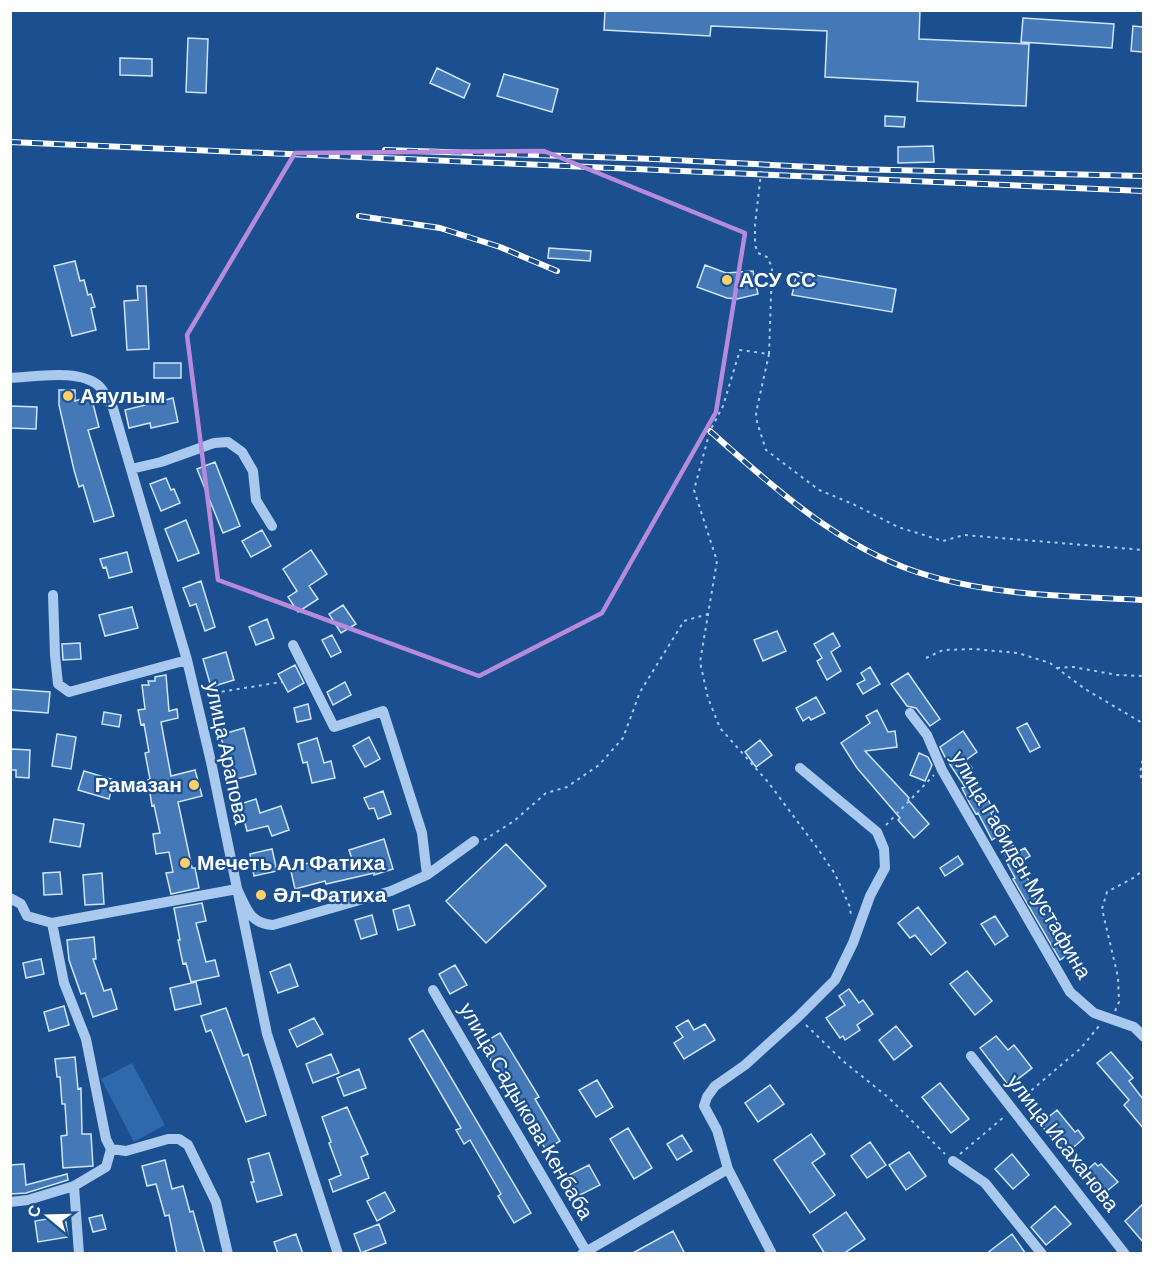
<svg xmlns="http://www.w3.org/2000/svg" width="1154" height="1264" font-family="Barlow,sans-serif">
<style>
.green{fill:#2e69ad}
.building{fill:#4478b7;stroke:#cfe3fa;stroke-width:1.5}
.lines{fill:none;stroke-linecap:round;stroke-linejoin:round}
.path{stroke:#a9c9ee;stroke-width:2;stroke-dasharray:3 4.5;stroke-linecap:butt}
.minor{stroke:#a9c9ee;stroke-width:10}
.rail-casing{stroke:#fff;stroke-width:6}
.rail{stroke:#1b4f8f;stroke-width:4;stroke-dasharray:11;stroke-linecap:butt}
.marked{fill:none;stroke:#b68bdc;stroke-width:4.5;stroke-linejoin:round}
.poi-dot{fill:#ffd166;stroke:#1b4f8f;stroke-width:2}
.labels{text-anchor:middle;stroke-width:4.5;stroke-linejoin:round;paint-order:stroke}
.poi-label{font-size:21px;font-weight:bold;fill:#fff;stroke:#1b4f8f;text-anchor:start}
.street-label{font-size:21px;fill:#fff;stroke:#1b4f8f}
</style>
<rect width="100%" height="100%" fill="#1b4f8f"/>
<!-- green -->
<path class="green" d="M132,1063L165,1125L134,1142L101,1079Z"/>
<!-- building -->
<path class="building" d="M605,10H920L919,39L1029,44L1026,106L917,101L918,82L825,77L827,31L711,26L710,36L604,30Z
M1023,18L1114,24L1112,48L1021,42Z
M1133,26L1143,27V52L1131,51Z
M188,38L208,39L206,93L186,92Z
M120,58L152,59V76L120,75Z
M437,68L470,84L464,98L430,83Z
M504,74L558,89L552,112L497,96Z
M885,116L905,117L904,127L885,126Z
M933,146L934,162L898,163V147Z
M549,248L591,251L590,261L548,258Z
M75,261L80,281L84,280L88,295L91,294L95,307L91,308L96,330L72,336L54,266Z
M705,265L726,273L753,271L758,294L737,299L727,298L697,287Z
M797,272L896,289L892,312L792,295Z
M137,286H146L149,349L127,350L124,301L138,300Z
M154,363H181V378H154Z
M59,390H75V401L91,396L99,427L88,430L114,516L94,522L83,485L79,487L74,470L59,405Z
M173,398L178,422L151,428L150,423L129,428L125,410Z
M10,406L37,407L36,429L10,428Z
M215,462L240,526L223,533L197,469Z
M166,478L171,490L174,489L180,503L161,511L150,484Z
M186,520L199,553L178,561L165,529Z
M262,530L271,546L251,557L242,541Z
M311,550L327,574L309,586L318,599L298,612L288,597L297,591L283,569Z
M127,552L132,572L109,578L106,567L103,568L100,559Z
M201,581L215,627L205,631L196,604L190,606L183,588Z
M343,605L356,624L341,633L329,614Z
M132,607L138,628L105,636L99,615Z
M267,619L274,638L256,645L249,627Z
M777,631L786,651L763,661L754,640Z
M833,633L840,646L831,652L841,671L827,680L817,661L822,658L814,644Z
M332,635L341,652L331,657L322,640Z
M80,643L81,659L63,660L62,644Z
M226,652L234,680L211,687L203,659Z
M295,665L304,683L288,692L278,674Z
M870,667L880,684L863,694L857,684L865,680L861,673Z
M908,673L940,719L930,726L916,708L907,706L891,684Z
M166,675L169,711L177,709L178,718L161,722L171,776L195,770L202,796L178,802L192,868H195L199,888L171,894L166,873L173,872L169,852L156,854L153,834L160,833L154,805L152,806L148,780L150,779L145,753L149,752L144,724L141,725L138,710L145,709L142,685H149L148,681H155V677Z
M345,682L351,695L333,705L327,692Z
M10,689L50,692L48,713L10,710Z
M816,697L825,713L811,720L809,717L803,721L796,708Z
M308,704L311,719L297,722L294,708Z
M877,710L888,732L895,731L897,747L865,751L909,798L908,800L929,824L914,838L898,820L900,818L857,768L841,743L870,723L866,716Z
M104,712L121,715L119,727L102,724Z
M1027,723L1040,747L1030,752L1017,728Z
M244,728L256,774L233,780L228,753H226L220,735Z
M963,731L977,752L966,760L972,768L969,770L983,797L986,796L994,811L991,813L1002,834L992,840L978,813L976,814L970,804L962,788L965,787L945,757L940,747Z
M57,734L76,737L71,769L52,766Z
M369,737L380,759L365,767L353,746Z
M317,738L324,763L331,761L335,778L312,783L307,762L303,763L298,744Z
M760,740L772,755L756,767L745,752Z
M11,749L30,750L29,778L16,777V770H10Z
M919,753L928,757L932,765L925,781L910,775Z
M84,771L114,780L109,799L78,790Z
M383,791L391,814L378,819L374,808L369,809L364,798Z
M256,799L260,813L281,806L289,830L272,836L268,826L247,831L240,804Z
M54,819L84,824L80,847L50,842Z
M384,839L393,869L374,875V873L326,884L325,881L295,889L290,867L314,862L315,868L352,859L349,850Z
M506,844L546,886L486,943L446,901Z
M1013,845L1017,852L1025,848L1030,856L1019,863L1035,892L1032,894L1046,913L1049,912L1074,951L1060,960L1013,879L1015,878L1005,859L1007,858L1003,851Z
M272,849L277,871L254,876L250,854Z
M958,856L963,864L945,876L940,868Z
M60,872L62,894L44,895L43,873Z
M102,873L104,904L85,905L83,875Z
M202,903L206,921L196,923L206,962L215,960L219,976L191,982L186,963L183,964L178,940H180L174,908Z
M409,905L415,925L398,930L393,910Z
M918,907L946,943L931,955L915,935L910,938L898,923Z
M372,915L377,934L361,939L355,920Z
M995,916L1008,936L995,945L981,924Z
M94,937L96,959H93L104,991L111,989L117,1009L93,1017L85,993L81,994L69,960L67,940Z
M41,959L44,974L26,978L23,963Z
M290,964L298,986L278,993L270,972Z
M455,965L467,985L450,994L439,974Z
M967,971L992,1001L975,1015L950,984Z
M196,982L201,1004L175,1010L170,988Z
M849,989L859,1003L863,1000L873,1014L857,1025L860,1030L845,1040L843,1036L840,1038L826,1018L845,1005L839,996Z
M64,1006L69,1025L49,1031L44,1012Z
M226,1008L243,1056L248,1054L266,1115L246,1122L211,1030L206,1032L201,1016Z
M314,1018L323,1034L297,1047L289,1030Z
M688,1020L694,1030L705,1024L715,1040L684,1059L674,1043L683,1037L676,1027Z
M896,1026L912,1046L894,1060L879,1040Z
M423,1030L531,1213L514,1223L498,1196L501,1194L470,1140L464,1144L456,1130L461,1128L409,1039Z
M500,1033L539,1097L535,1099L560,1141L546,1150L481,1044Z
M996,1036L1008,1050L1014,1045L1032,1068L1009,1086L980,1048Z
M1111,1052L1133,1078L1129,1081L1143,1099V1128L1124,1105L1129,1100L1097,1063Z
M331,1054L339,1073L313,1083L306,1064Z
M75,1057L78,1089L81,1088L82,1134H91L93,1166L63,1168L61,1136L67,1135L65,1104H62L60,1077H57L55,1059Z
M359,1069L366,1088L344,1096L337,1078Z
M597,1080L613,1107L596,1117L579,1090Z
M940,1083L969,1119L951,1133L922,1097Z
M770,1085L784,1104L758,1122L745,1103Z
M347,1107L368,1154L361,1157L369,1178L333,1192L329,1180L341,1175L329,1143L331,1142L322,1117Z
M1057,1110L1075,1132L1078,1130L1084,1138L1066,1154L1040,1124Z
M628,1128L652,1168L634,1179L610,1139Z
M811,1134L825,1154L812,1163L835,1195L810,1213L774,1160Z
M682,1135L692,1151L677,1160L667,1144Z
M870,1142L886,1165L867,1178L851,1156Z
M909,1152L926,1176L906,1190L889,1165Z
M269,1153L282,1195L257,1202L251,1182H254L248,1159Z
M1012,1154L1029,1175L1013,1189L995,1169Z
M165,1160L172,1189L183,1186L190,1212L193,1211L205,1254H177L169,1215L165,1216L156,1184L147,1186L142,1166Z
M1095,1163L1098,1166L1101,1164L1118,1182L1102,1195L1084,1173Z
M24,1164L26,1185L67,1174L68,1180L26,1193L10,1194V1165Z
M589,1165L600,1185L580,1195L569,1175Z
M385,1192L395,1211L377,1221L367,1201Z
M1143,1204V1242L1125,1221Z
M1055,1206L1071,1224L1046,1245L1031,1227Z
M846,1212L865,1239L843,1254H825L813,1235Z
M102,1215L106,1229L93,1232L89,1218Z
M65,1216L68,1237L38,1242L35,1221Z
M379,1224L386,1243L361,1253L354,1234Z
M673,1231L685,1254H631Z
M296,1234L303,1254H278L274,1242Z
M1012,1234L1026,1254H986Z"/>
<g class="lines">
<!-- path -->
<path class="path" d="M762,164L755,225V245L758,253L767,257L772,267L769,354L740,350L723,406L710,431L694,490L717,561L700,662L708,698L720,728L768,782L818,849L835,874L850,907L851,917
M769,354L756,413L757,422L766,450L819,490L853,504L898,527L943,541L964,535L1144,550
M926,658L943,650L973,649L1018,653L1050,663L1085,689L1144,724
M1057,668L1073,667L1117,675L1144,676
M207,694L282,682
M1144,753L1140,773L1144,788
M886,825L934,775
M484,840L514,821L546,793L567,787L599,765L623,738L640,692L684,621L708,614
M1115,1011L1119,1002L1118,977L1102,909L1107,892L1135,877L1144,869
M806,1025L843,1061L889,1098L945,1154
M1020,1100L1081,1048L1099,1026
M960,1154L1004,1117"/>
<!-- minor -->
<path class="minor" d="M10,378C35,377 81,368 100,387C105,393 109,401 113,408L187,660L211,762L267,1034L338,1254
M131,469L161,462L214,443L228,442L242,452L253,471L256,500L272,526
M53,595L55,655L58,684L69,692L187,660
M293,645L334,727L383,711L422,833L427,875
M910,713L927,735L942,770L1070,992L1094,1013L1134,1027L1144,1037
M10,898L21,904L27,916L52,923L237,889C247,909 249,923 273,925L391,891L427,875L474,841
M52,923L64,983L86,1039L106,1139L111,1149L126,1151L168,1139H179L188,1145L216,1202L228,1254
M433,990L586,1251
M971,1056L1125,1254
M953,1161L985,1183L1042,1254
M728,1169L717,1130L704,1106L707,1097L715,1086L745,1065L798,1017L835,980L853,943L870,896L885,868L884,849L877,832L800,768
M74,1186L79,1254
M10,1202L28,1200L74,1186L106,1167L111,1149
M582,1254L728,1169L772,1254"/>
<!-- rail casing -->
<g class="rail-casing">
<path id="rail" d="M10,142L1144,191
M385,150L654,159L851,169L1144,176
M359,216L440,228L500,247L557,271
M710,431C772,486 836,545 917,572C990,596 1067,596 1144,600"/>
</g>
<!-- rail -->
<use href="#rail" class="rail"/>
</g>
<!-- marked area -->
<path class="marked" d="M544,151L745,233L716,412L602,613L479,676L218,580L187,335L295,153Z"/>
<!-- markers -->
<g class="poi-dot">
<circle cx="727" cy="280" r="6"/>
<circle cx="68" cy="396" r="6"/>
<circle cx="194" cy="785" r="6"/>
<circle cx="185" cy="863" r="6"/>
<circle cx="261" cy="895" r="6"/>
</g>
<g class="labels">
<!-- poi labels -->
<g class="poi-label">
<text x="739" y="287">АСУ СС</text>
<text x="80" y="403">Аяулым</text>
<text x="182" y="792" text-anchor="end">Рамазан</text>
<text x="197" y="870">Мечеть Ал Фатиха</text>
<text x="273" y="902">Әл-Фатиха</text>
</g>
<!-- street labels -->
<g class="street-label">
<text transform="translate(227 753) rotate(78)" y="7">улица Арапова</text>
<text transform="translate(1021 865) rotate(60)" y="7">улица Габиден Мустафина</text>
<text transform="translate(526 1111) rotate(60)" y="7">улица Садыкова Кенбаба</text>
<text transform="translate(1063 1143) rotate(52)" y="7">улица Исаханова</text>
</g>
</g>
<!-- border -->
<rect width="1154" height="1264" fill="none" stroke="#ffffff" stroke-width="24"/>
<!-- north arrow -->
<g transform="translate(48 1216) rotate(289)" stroke="#1b4f8f" stroke-width="4.5" paint-order="stroke">
<path d="M0-4.5L10 22L0 15L-10 22Z" fill="#ffffff"/>
<text y="-9" font-size="16" font-weight="bold" text-anchor="middle" fill="#ffffff">С</text>
</g>
</svg>
